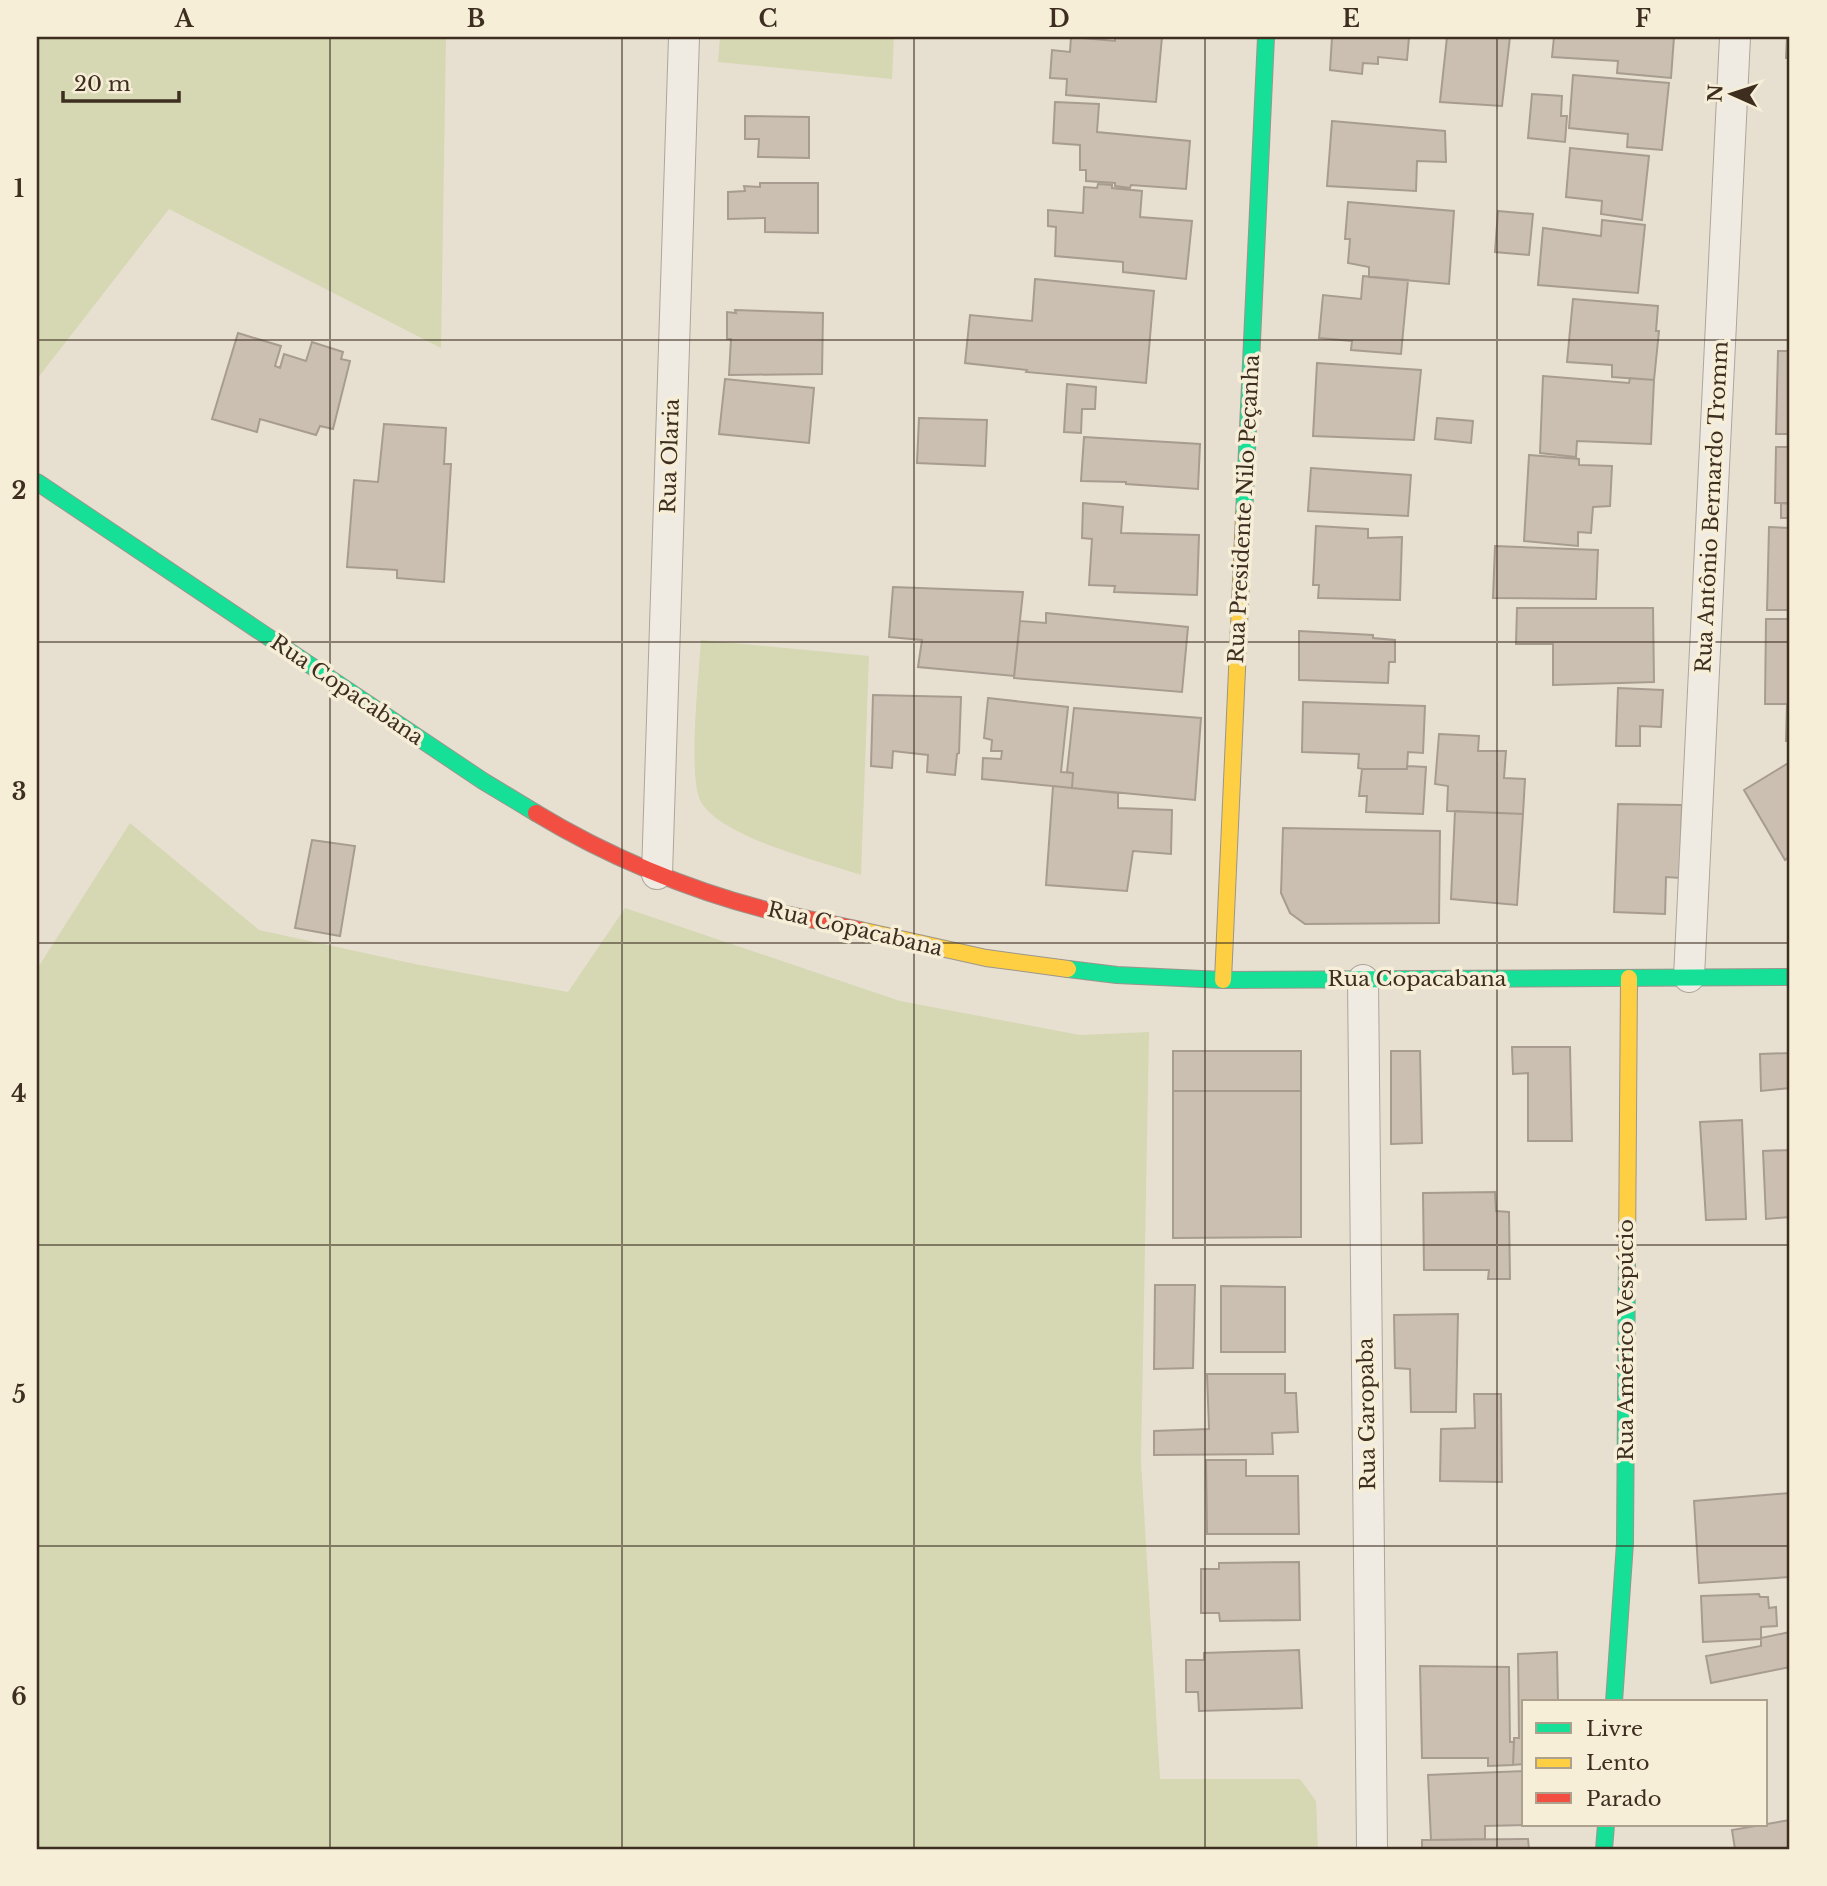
<svg xmlns="http://www.w3.org/2000/svg" width="1827" height="1886" font-family="'Libre Baskerville',serif">
<style>
.green{fill:#d6d7b3}
.building{fill:#cbbfb2;stroke:#a89c90;stroke-width:2}
.lines{fill:none;stroke-linecap:round;stroke-linejoin:round}
.street-casing{stroke:#ada599;stroke-width:32}
.fast-casing{stroke:#9c958a;stroke-width:18}
.slow-casing{stroke:#9c958a;stroke-width:18}
.jam-casing{stroke:#9c958a;stroke-width:18}
.street{stroke:#efebe3;stroke-width:30}
.fast{stroke:#16e098;stroke-width:16}
.slow{stroke:#ffcf43;stroke-width:16}
.jam{stroke:#f24e42;stroke-width:16}
.grid{fill:none;stroke:#3d2e20;stroke-width:2;stroke-opacity:0.55}
.labels{text-anchor:middle;stroke-width:7;stroke-linejoin:round;paint-order:stroke}
.street-label{font-size:21px;fill:#3d2e20;stroke:#f7eed8}
.neatline{fill:none;stroke:#3d2e20;stroke-width:2.5}
.grid-label{font-size:23px;text-anchor:middle;font-weight:bold;fill:#3d2e20}
</style>
<rect width="100%" height="100%" fill="#e7e0d1"/>
<!-- green -->
<path class="green" d="M37,37H446L441,348L169,209L37,379Z
M720,37H894L892,79L718,62Z
M701,640L869,656L861,875C822,862 718,837 700,800C688,773 699,674 701,640Z
M130,823L259,930L415,964L568,992L625,908L900,1001L1080,1035L1149,1032L1141,1461L1160,1779H1300L1316,1801L1318,1849H37V969Z"/>
<!-- building -->
<path class="building" d="M1071,37L1115,41V37H1162L1156,102L1066,95L1067,79L1050,78L1052,50L1070,52Z
M1332,37H1409L1407,60L1378,57V64L1363,63L1362,74L1330,70Z
M1447,37H1510L1502,106L1440,102Z
M1554,37H1674L1671,78L1617,73L1618,61L1552,57Z
M1787,37H1790V58H1786Z
M1573,75L1669,83L1662,150L1627,147L1628,134L1569,128Z
M1532,94L1562,96L1561,116H1567L1565,142L1528,138Z
M1055,102L1099,104L1097,132L1190,141L1186,189L1131,185L1130,188L1115,186V183L1086,181V170H1080V145L1053,143Z
M745,116L809,117V158L758,157L759,139H745Z
M1332,121L1445,131L1446,162L1417,161L1416,191L1327,186Z
M1570,148L1649,156L1642,220L1601,214L1602,201L1566,197Z
M760,183H818V233L765,232V218L728,219V192L745,191L744,186L760,187Z
M1098,184L1112,185V188L1142,191L1140,217L1192,221L1186,279L1123,272V262L1055,256L1056,227L1048,226V210L1083,213L1084,187L1097,188Z
M1348,202L1454,211L1449,284L1369,277V267L1348,263L1350,239H1345Z
M1498,211L1533,214L1529,255L1495,252Z
M1602,220L1645,225L1638,293L1538,285L1543,228L1601,236Z
M1363,276L1408,280L1401,354L1351,350L1352,341L1319,338L1323,295L1361,299Z
M1035,279L1154,291L1146,383L1026,372L1027,370L965,363L970,315L1032,321Z
M1573,299L1658,306L1656,331H1659L1654,380L1612,377V365L1567,362Z
M735,310L823,313L822,374L729,375L731,339H727V312L736,313Z
M238,333L281,346L275,366L280,368L284,354L306,361L312,342L343,352L341,359L350,361L333,429L320,426L316,435L260,419L257,432L212,419Z
M1778,351H1790V434H1776Z
M1317,363L1421,370L1414,440L1313,436Z
M1543,376L1629,383L1630,378L1654,380L1651,444L1577,441L1576,457L1540,453Z
M725,379L814,388L809,443L719,434Z
M1067,384L1096,387L1095,409H1082L1081,433L1064,432Z
M919,418L987,420L985,466L917,463Z
M1437,418L1473,421L1471,443L1435,439Z
M384,424L446,428L444,464H451L444,582L397,578V570L347,567L354,480L378,482Z
M1084,437L1200,444L1198,489L1126,484V482L1081,481Z
M1776,447H1790V503H1775Z
M1529,455L1579,459V465L1612,466L1610,506L1593,507L1591,533L1578,532V546L1524,541Z
M1311,468L1411,475L1408,516L1308,511Z
M1083,503L1123,507L1121,533L1199,535L1197,595L1114,592L1115,586L1089,585L1092,539L1082,538Z
M1781,503L1790,504V518H1781Z
M1316,526L1368,529V538L1402,537L1400,600L1318,598L1319,585H1313Z
M1769,527L1790,528V610H1767Z
M1495,546L1598,550L1596,599L1493,598Z
M893,587L1023,592L1014,676L918,667L922,640L889,637Z
M1517,608H1653L1654,682L1553,685V644H1516Z
M1046,613L1188,627L1182,692L1014,678L1020,621L1046,623Z
M1766,619H1790V704H1765Z
M1299,631L1373,635V638L1395,640V662H1389L1388,683L1299,680Z
M1618,688L1663,690L1661,727L1640,726V746H1616Z
M873,695L961,697L959,753L957,754L955,775L927,772L928,755L893,751L892,768L871,766Z
M988,698L1068,707L1061,772L1073,773L1072,788L982,779L983,758L1001,759L1002,751H991L992,740L984,738Z
M1303,702L1425,706L1423,753L1408,752L1407,769H1362L1358,768L1359,754L1302,752Z
M1787,704H1790V741H1786Z
M1074,708L1201,718L1195,800L1072,788L1073,773L1067,772Z
M1439,734L1479,736L1478,751H1506L1504,778L1525,779L1523,814L1447,811L1448,786L1435,784Z
M1790,762V856L1785,860L1744,790Z
M1407,766L1426,767L1423,814L1366,812L1367,796H1359L1362,769H1407Z
M1053,786L1118,793V808L1172,810L1171,854L1133,851L1127,891L1046,885Z
M1618,804L1682,805L1680,878L1666,877L1665,914L1614,912Z
M1455,811L1523,814L1517,905L1451,899Z
M1283,828L1440,831L1439,923L1305,924L1290,913L1281,893Z
M312,840L355,846L340,936L295,928Z
M1512,1047H1570L1572,1141H1528V1073L1513,1074Z
M1173,1051H1301V1091H1173Z
M1391,1051H1420L1422,1143L1391,1144Z
M1790,1053V1088L1761,1091L1760,1054Z
M1173,1091H1301V1237L1173,1238Z
M1742,1120L1746,1219L1706,1220L1700,1122Z
M1790,1150V1217L1766,1219L1763,1151Z
M1495,1192L1496,1211L1509,1212L1510,1279H1488L1489,1270H1424L1423,1193Z
M1155,1285H1195L1193,1368L1154,1369Z
M1221,1286L1285,1287V1352H1221Z
M1458,1314L1456,1412H1411L1410,1369L1395,1368L1394,1315Z
M1207,1374H1285V1393H1296L1298,1432L1272,1433L1273,1454L1154,1455V1431L1209,1429Z
M1474,1394H1501L1502,1482L1440,1481L1441,1429L1475,1428Z
M1206,1460H1246V1476H1298L1299,1534H1207Z
M1790,1493V1577L1699,1583L1694,1501Z
M1299,1562L1300,1620L1220,1621L1219,1613H1201V1569H1219V1563Z
M1759,1594L1760,1597H1768L1769,1608L1776,1607L1777,1626L1761,1627V1639L1703,1642L1701,1596Z
M1790,1632V1667L1711,1683L1706,1656L1761,1646V1638Z
M1299,1650L1302,1708L1199,1711L1198,1692H1186V1660H1204V1653Z
M1557,1652L1558,1702H1524V1764L1513,1765L1514,1738H1519L1518,1654Z
M1420,1666L1509,1667L1510,1742H1514L1513,1765L1488,1766V1758H1422Z
M1524,1771V1825H1528L1485,1826V1839L1431,1840L1428,1775Z
M1790,1820V1849H1735L1732,1830Z
M1528,1839L1529,1849H1422V1840Z"/>
<g class="lines">
<!-- street casing -->
<g class="street-casing">
<path id="street" d="M657,874L684,37
M1689,977L1735,37
M1363,980L1372,1849"/>
</g>
<!-- fast casing -->
<g class="fast-casing">
<path id="fast" d="M37,482L483,781L536,813
M1244,515L1266,37
M1068,969L1117,975L1223,980L1790,977
M1614,1702L1625,1543L1627,1256
M1604,1849L1606,1825"/>
</g>
<!-- slow casing -->
<g class="slow-casing">
<path id="slow" d="M860,930L986,958L1068,969
M1223,980L1244,515
M1627,1256L1629,978"/>
</g>
<!-- jam casing -->
<g class="jam-casing">
<path id="jam" d="M536,813C605,855 688,890 767,910C798,917 829,923 860,930"/>
</g>
<!-- street -->
<use href="#street" class="street"/>
<!-- fast -->
<use href="#fast" class="fast"/>
<!-- slow -->
<use href="#slow" class="slow"/>
<!-- jam -->
<use href="#jam" class="jam"/>
</g>
<!-- grid -->
<path class="grid" d="M330,37V1849M622,37V1849M914,37V1849M1205,37V1849M1497,37V1849M37,340H1790M37,642H1790M37,943H1790M37,1245H1790M37,1546H1790"/>
<g class="labels">
<!-- street labels -->
<g class="street-label">
<text transform="translate(670 456) rotate(-88)" y="7">Rua Olaria</text>
<text transform="translate(1712 507) rotate(-87)" y="7">Rua Antônio Bernardo Tromm</text>
<text transform="translate(1244 509) rotate(-87)" y="7">Rua Presidente Nilo Peçanha</text>
<text transform="translate(347 690) rotate(34)" y="7">Rua Copacabana</text>
<text transform="translate(855 929) rotate(13)" y="7">Rua Copacabana</text>
<text x="1417" y="986">Rua Copacabana</text>
<text transform="translate(1626 1340) rotate(-90)" y="7">Rua Américo Vespúcio</text>
<text transform="translate(1367 1414) rotate(-91)" y="7">Rua Garopaba</text>
</g>
</g>
<!-- border -->
<rect width="1827" height="1886" fill="none" stroke="#f7eed8" stroke-width="77"/>
<!-- legend -->
<rect x="1522" y="1700" width="245" height="126" fill="#f7eed8" stroke="#ada18e" stroke-width="2"/>
<rect x="1536" y="1723" width="35" height="10" fill="#16e098" stroke="#ada18e" stroke-width="2"/>
<text x="1586" y="1736" font-size="21" fill="#3d2e20">Livre</text>
<rect x="1536" y="1758" width="35" height="10" fill="#ffcf43" stroke="#ada18e" stroke-width="2"/>
<text x="1586" y="1770" font-size="21" fill="#3d2e20">Lento</text>
<rect x="1536" y="1793" width="35" height="10" fill="#f24e42" stroke="#ada18e" stroke-width="2"/>
<text x="1586" y="1806" font-size="21" fill="#3d2e20">Parado</text>
<!-- north arrow -->
<g transform="translate(1732 94) rotate(273)" stroke="#f7eed8" stroke-width="5" paint-order="stroke">
<path d="M0-5L12 26L0 18L-12 26Z" fill="#3d2e20"/>
<text y="-10" font-size="19" font-weight="bold" text-anchor="middle" fill="#3d2e20">N</text>
</g>
<!-- scale -->
<path d="M63 91v10h116v-10" fill="none" stroke="#3d2e20" stroke-width="3.5"/>
<text x="74" y="91" font-size="21" fill="#3d2e20" stroke="#f7eed8" stroke-width="5" paint-order="stroke">20 m</text>
<rect x="38" y="38" width="1750" height="1810" class="neatline"/>
<g class="grid-label">
<text x="184" y="27">A</text>
<text x="476" y="27">B</text>
<text x="768" y="27">C</text>
<text x="1059" y="27">D</text>
<text x="1351" y="27">E</text>
<text x="1643" y="27">F</text>
<text x="19" y="197">1</text>
<text x="19" y="499">2</text>
<text x="19" y="800">3</text>
<text x="19" y="1102">4</text>
<text x="19" y="1403">5</text>
<text x="19" y="1705">6</text>
</g>
</svg>
